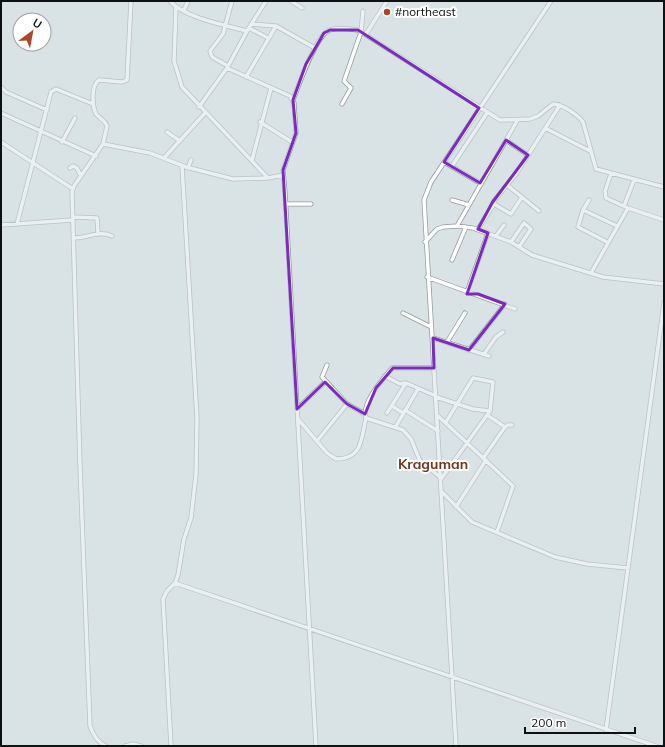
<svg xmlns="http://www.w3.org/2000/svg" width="665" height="747" font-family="Mulish,sans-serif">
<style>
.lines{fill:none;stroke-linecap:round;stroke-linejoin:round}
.minor-casing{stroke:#929b9d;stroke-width:5}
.minor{stroke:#fff;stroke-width:3.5}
.marked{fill:none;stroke:#7b2cbf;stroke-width:3;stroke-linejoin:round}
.poi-dot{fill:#ae4627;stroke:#fff;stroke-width:1.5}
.labels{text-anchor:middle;stroke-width:4;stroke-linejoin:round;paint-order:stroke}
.poi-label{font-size:12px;fill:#0e1112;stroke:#fff;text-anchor:start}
.quarter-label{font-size:14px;font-weight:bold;fill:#76331f;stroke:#fff}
</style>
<rect width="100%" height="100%" fill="#d9e2e5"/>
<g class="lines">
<!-- minor casing -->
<g class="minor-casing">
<path id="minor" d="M170,1C185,18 225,25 247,31
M266,1L247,31L227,68L290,96L294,103L296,133L283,170L285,192L316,746
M291,1L302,8
M176,7L174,61L182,87L268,178L283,175
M184,10L188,1
M251,24L276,26L315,48
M249,28L268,38
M366,34L387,1
M228,66L212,57L210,51L223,34L232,1
M246,77L276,26
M1,87L6,92L47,110
M293,100C299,85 316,34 330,30C338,27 350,29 358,30L500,120L530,119L538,116L553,104C562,104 578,115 583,122L596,169L664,187
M342,104L351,88L344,81L361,32L363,11
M199,107L227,68
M1,113L96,156
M260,122L292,142
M545,128L590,151
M167,132L180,141
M506,140L528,155
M1,142L73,189
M62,142L75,118
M103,144L107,126C105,120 99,118 96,114C92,105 91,85 99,80L122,82L127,80L131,1
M164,158L205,113
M252,160L271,88
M444,162L480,183
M452,166L487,113
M70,168L73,166L77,168L81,176
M188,168L191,160
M611,174L605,191L606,198L628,208L664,220
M507,185L539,211
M452,200L469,205
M589,200L583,210L578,227L607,242
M286,204H311
M494,204L511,214L522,197
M624,206L634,180
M583,210L617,226
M73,217L97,218L98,233
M17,224L51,92L56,89L93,104
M1,225L73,220
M457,226L517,121
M478,229L494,204V201L516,174L560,105
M496,236L504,225
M74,238C87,238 100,230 112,236
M425,242L437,229L443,227L457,226L473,228L511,242L532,255L603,277L664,284
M511,242L524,223L531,229L519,247
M452,260L466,227
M591,273L628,208
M427,277L515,309
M467,292L488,233
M403,313L431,327
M433,338L489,356
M447,342L465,313
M469,350L505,304
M484,354L496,337L503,332
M327,365L322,377L347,404L365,414
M385,376L400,384L406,383L436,396
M436,397L473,409L490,411
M392,406L403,413
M297,409L325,382
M405,410L438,431
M387,413L406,383
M437,415L513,486L497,532
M487,415L505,427
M366,418C361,403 383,379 392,368H434
M298,419L327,453L336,459C363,459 361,438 366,418L403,430L411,439L420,461L440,477
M396,426L418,389
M317,441L347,404
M484,457L505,427L508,425H512
M441,479L490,411L493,382L473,378L446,422
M442,492L472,522L555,557L587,564L628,568
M456,507L486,460
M175,583L178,575L184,539L191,518L196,474L197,418L182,166
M606,730L664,303
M106,746C97,742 93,735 90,726L80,466L72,192L74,186L103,144L150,153L186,167L233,179L268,178
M125,746L133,744L141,746
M171,746L163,599L167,591L175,583L656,746
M456,746L424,200L431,182L551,1"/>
</g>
<!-- minor -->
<use href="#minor" class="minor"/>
</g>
<!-- marked area -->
<path d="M0 0H665V747H0ZM330,30H358L479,108L444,162L480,183L506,140L528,155L492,203L478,229L488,233L467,294H478L505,304L469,350L433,338L434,368H393L376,388L365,414L347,404L325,382L297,409L283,170L296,133L293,100L306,64L324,33Z" fill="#d9e2e5" fill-opacity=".55" fill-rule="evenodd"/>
<path class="marked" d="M330,30H358L479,108L444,162L480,183L506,140L528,155L492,203L478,229L488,233L467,294H478L505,304L469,350L433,338L434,368H393L376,388L365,414L347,404L325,382L297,409L283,170L296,133L293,100L306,64L324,33Z"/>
<!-- markers -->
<circle class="poi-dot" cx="387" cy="12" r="4"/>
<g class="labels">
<!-- poi labels -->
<g class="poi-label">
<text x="395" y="16">#northeast</text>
</g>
<!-- quarter labels -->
<g class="quarter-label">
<text x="433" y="469">Kraguman</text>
</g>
</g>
<!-- border -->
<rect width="665" height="747" fill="none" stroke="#0e1112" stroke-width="4"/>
<!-- north arrow -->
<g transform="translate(32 32) rotate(32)"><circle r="19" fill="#ffffff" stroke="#9fa0a0"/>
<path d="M0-3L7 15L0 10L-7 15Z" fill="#ae4627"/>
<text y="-6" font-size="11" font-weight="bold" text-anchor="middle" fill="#0e1112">U</text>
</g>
<!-- scale -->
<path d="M525 727v6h110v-6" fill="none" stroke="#0e1112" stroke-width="2"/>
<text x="531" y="727" font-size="12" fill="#0e1112" stroke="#ffffff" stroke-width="3" paint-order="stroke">200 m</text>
</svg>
